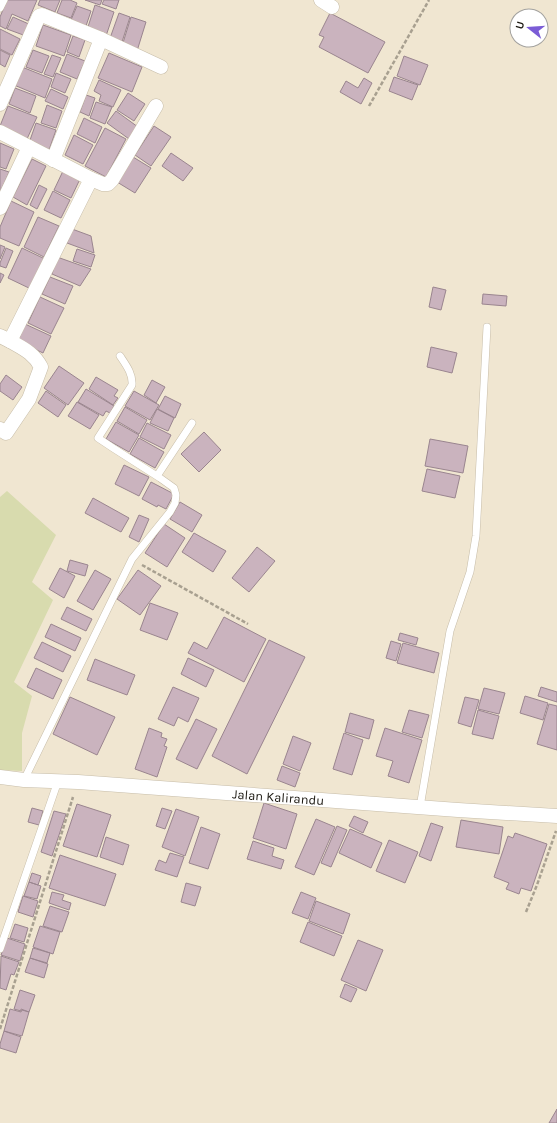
<svg xmlns="http://www.w3.org/2000/svg" width="557" height="1123" font-family="Karla,sans-serif">
<style>
.green{fill:#d8dbae}
.building{fill:#cab3be;stroke:#9a858f}
.lines{fill:none;stroke-linecap:round;stroke-linejoin:round}
.lane-casing{stroke:#c7bda9;stroke-width:8}
.street-casing{stroke:#c7bda9;stroke-width:15}
.path{stroke:#a8a090;stroke-width:2.5;stroke-dasharray:4 2;stroke-linecap:butt}
.lane{stroke:#fff;stroke-width:7}
.street{stroke:#fff;stroke-width:14}
.labels{text-anchor:middle;stroke-width:4;stroke-linejoin:round;paint-order:stroke}
.street-label{font-size:13px;fill:#19160f;stroke:#fff}
</style>
<rect width="100%" height="100%" fill="#f0e6d1"/>
<!-- green -->
<path class="green" d="M7,491L56,535L32,582L53,600L14,682L32,696L22,733V771L0,770V497Z"/>
<!-- building -->
<path class="building" d="M7,0H37L28,21L12,14L6,29L0,26V17Z
M40,0H60L55,12L38,5Z
M62,0H70L77,3L71,18L57,13Z
M85,0H102L100,5Z
M104,0H119L116,9L102,4Z
M95,5L114,12L106,36L87,30Z
M77,6L91,11L86,26L71,20Z
M119,13L130,17L121,45L109,41Z
M330,13L385,42L368,73L319,47L324,37L319,35Z
M13,17L31,25L26,36L7,29Z
M131,17L146,22L137,51L122,46Z
M43,25L71,35L64,56L36,46Z
M0,29L20,39L12,55L0,49Z
M73,36L85,40L79,57L67,52Z
M0,50L10,55L5,67L0,64Z
M33,50L49,56L42,73L26,67Z
M109,53L142,67L132,92L98,78Z
M67,54L85,61L77,79L60,72Z
M52,55L61,58L53,77L44,74Z
M404,56L428,65L420,85L397,76Z
M22,67L52,79L45,98L14,85Z
M56,73L71,79L65,93L51,87Z
M394,77L418,85L412,100L389,91Z
M364,78L372,83L361,104L340,92L346,81L358,88Z
M99,80L121,90L113,107L99,101L101,95L94,91Z
M15,88L36,96L30,113L9,104Z
M51,89L68,97L63,109L45,101Z
M128,93L145,104L134,121L117,110Z
M86,95L95,98L89,116L80,112Z
M96,102L112,107L105,124L90,118Z
M47,105L62,111L56,128L41,123Z
M8,106L37,117L27,139L0,126Z
M116,111L138,127L129,139L107,123Z
M84,118L102,127L95,143L77,134Z
M36,123L56,130L49,150L29,143Z
M154,126L171,137L151,166L135,155Z
M105,128L126,139L106,177L85,166Z
M74,135L93,145L83,164L65,155Z
M0,143L14,149L6,169L0,167Z
M171,153L193,168L183,181L162,166Z
M133,157L151,168L135,193L117,182Z
M32,159L46,166L27,205L13,197Z
M0,169L9,172L0,193Z
M63,171L80,179L71,198L54,190Z
M39,185L47,189L37,209L30,205Z
M53,191L70,200L61,218L44,210Z
M11,201L34,212L19,246L0,238V227Z
M38,217L59,226L44,257L24,247Z
M72,229L91,236L94,253L67,243Z
M0,245L5,247L0,259Z
M6,248L13,251L6,268L0,266V263Z
M22,248L45,259L31,289L8,278Z
M77,249L95,255L91,267L73,261Z
M57,257L91,269L80,286L52,274Z
M0,273L4,275L0,283Z
M50,277L73,286L65,304L42,294Z
M433,287L446,290L441,310L429,307Z
M483,294L507,296L506,306L482,304Z
M40,297L64,308L51,334L28,323Z
M25,324L51,336L43,353L18,341Z
M431,347L457,353L452,373L427,367Z
M59,366L84,383L68,405L44,388Z
M6,375L22,387L13,400L0,391V384Z
M96,377L118,390L114,396L118,398L113,405L89,389Z
M152,380L165,387L156,403L144,395Z
M86,389L114,406L110,413L106,411L103,416L78,402Z
M46,391L66,405L58,417L38,403Z
M134,391L159,405L150,420L125,406Z
M165,396L181,404L175,418L158,409Z
M77,402L99,415L90,429L68,416Z
M125,407L147,420L139,434L117,421Z
M157,409L174,418L168,431L150,423Z
M116,422L139,435L129,452L106,439Z
M147,423L171,435L164,449L140,437Z
M204,432L221,450L199,472L181,454Z
M139,438L164,452L155,468L130,454Z
M430,439L468,446L463,473L425,466Z
M124,465L149,477L139,496L115,484Z
M427,469L460,476L455,498L422,491Z
M151,482L174,494L166,509L158,505L157,507L142,499Z
M93,498L129,518L121,532L85,513Z
M180,502L202,515L192,532L170,519Z
M139,515L149,519L139,542L129,537Z
M164,524L185,538L167,567L145,553Z
M194,533L226,551L213,572L182,552Z
M257,547L275,561L249,592L232,578Z
M70,560L88,565L85,576L67,571Z
M60,568L75,576L64,598L49,589Z
M95,570L111,579L93,610L77,601Z
M138,570L161,586L140,615L117,599Z
M150,603L178,613L167,640L140,630Z
M67,607L92,619L86,631L61,619Z
M224,617L266,639L244,682L188,653L194,642L207,649Z
M51,624L81,638L75,651L45,637Z
M400,633L418,638L416,645L398,640Z
M269,640L305,657L247,774L212,756Z
M391,641L401,644L396,661L386,658Z
M42,642L71,656L63,672L34,658Z
M403,643L439,653L434,673L397,663Z
M188,658L214,670L206,687L181,674Z
M95,659L135,675L127,695L87,680Z
M36,668L62,680L53,699L27,687Z
M173,687L199,698L188,722L178,717L174,726L158,719Z
M541,687L557,692V702L538,696Z
M484,688L505,693L499,714L478,709Z
M525,696L548,703L543,720L520,713Z
M70,697L115,717L97,755L53,734Z
M465,697L479,700L471,727L458,723Z
M549,704L557,706V750L537,744Z
M409,710L429,715L422,738L402,732Z
M478,710L499,716L493,739L472,734Z
M350,713L374,720L369,739L345,732Z
M196,719L217,729L197,769L176,759Z
M149,728L162,733L161,737L167,739L164,746L167,747L157,777L135,769Z
M385,728L422,740L409,783L388,776L393,761L376,756Z
M344,733L363,740L352,775L333,769Z
M293,736L311,743L300,771L283,764Z
M282,766L300,773L295,787L277,780Z
M264,803L297,814L286,849L253,838Z
M77,804L111,815L97,857L63,846Z
M32,808L43,811L39,825L28,822Z
M162,808L172,811L165,829L156,826Z
M176,809L199,817L185,856L162,847Z
M54,811L66,814L52,856L41,852Z
M354,816L368,822L363,833L349,826Z
M316,819L335,827L314,875L295,867Z
M461,820L503,827L499,854L456,847Z
M431,823L443,827L431,861L419,856Z
M337,826L347,830L331,867L321,863Z
M201,827L220,834L208,869L189,863Z
M350,829L382,843L371,868L339,853Z
M515,833L547,844L531,891L521,888L519,894L506,889L509,883L494,877L508,836L513,838Z
M106,837L129,845L123,865L100,857Z
M389,840L418,852L405,883L376,871Z
M253,841L274,848L272,856L284,860L281,869L247,859Z
M170,853L184,857L177,877L155,870L159,860L166,863Z
M60,855L116,874L105,906L49,888Z
M32,873L41,876L38,885L29,882Z
M29,882L41,886L37,899L24,896Z
M186,883L201,887L195,906L181,902Z
M52,892L64,895L62,900L71,903L69,910L49,903Z
M301,892L316,898L308,919L292,913Z
M23,896L38,901L33,917L18,912Z
M316,901L350,914L343,934L309,921Z
M50,906L69,912L62,932L43,926Z
M308,922L342,936L334,956L300,942Z
M15,924L28,928L24,942L10,938Z
M40,926L60,932L53,954L33,947Z
M7,938L25,944L20,961L1,955Z
M358,940L383,950L366,991L341,980Z
M33,948L50,953L47,963L30,958Z
M1,956L19,962L14,975L11,974L6,990L0,988Z
M30,958L48,964L44,978L25,972Z
M345,984L357,989L351,1002L340,997Z
M20,990L35,995L29,1012L21,1009V1011L14,1009Z
M10,1009L21,1012L22,1010L29,1012L22,1036L4,1031Z
M4,1031L21,1037L16,1053L0,1048V1044Z
M557,1109V1123H549Z"/>
<g class="lines">
<!-- lane casing -->
<g class="lane-casing">
<path id="lane" d="M0,8L4,0
M157,476L192,423
M24,780L132,559L170,512L175,503L176,495L174,488L160,478L113,448L98,438L132,385C133,374 126,365 120,356
M420,807L450,631L470,572L476,536L487,327
M0,949L58,781"/>
</g>
<!-- street casing -->
<g class="street-casing">
<g id="street">
<path d="M321,0L332,7"/>
<path d="M101,39L161,67"/>
<path d="M0,104L39,16L42,15L101,39L53,160"/>
<path d="M0,132L91,179L103,184H108L112,180L156,106"/>
<path d="M0,208L29,147"/>
<path d="M0,336L10,341L91,179"/>
<path d="M0,429L6,433L29,399L41,367C34,353 22,348 10,341"/>
<path id="s1" d="M0,777L24,780L78,782L458,810L557,816"/>
</g>
</g>
<!-- path -->
<path class="path" d="M369,106L429,0
M142,565L248,624
M526,912L537,885L556,831
M0,1029L73,797"/>
<!-- lane -->
<use href="#lane" class="lane"/>
<!-- street -->
<use href="#street" class="street"/>
</g>
<g class="labels">
<!-- street labels -->
<g class="street-label">
<text dy="5" stroke="none"><textPath href="#s1" startOffset="279">Jalan Kalirandu</textPath></text>
</g>
</g>
<!-- north arrow -->
<g transform="translate(529 28) rotate(287)"><circle r="19" fill="#ffffff" stroke="#a3a29f"/>
<path d="M0-3L7 15L0 10L-7 15Z" fill="#7b5cd6"/>
<text y="-6" font-size="11" font-weight="bold" text-anchor="middle" fill="#19160f">U</text>
</g>
</svg>
